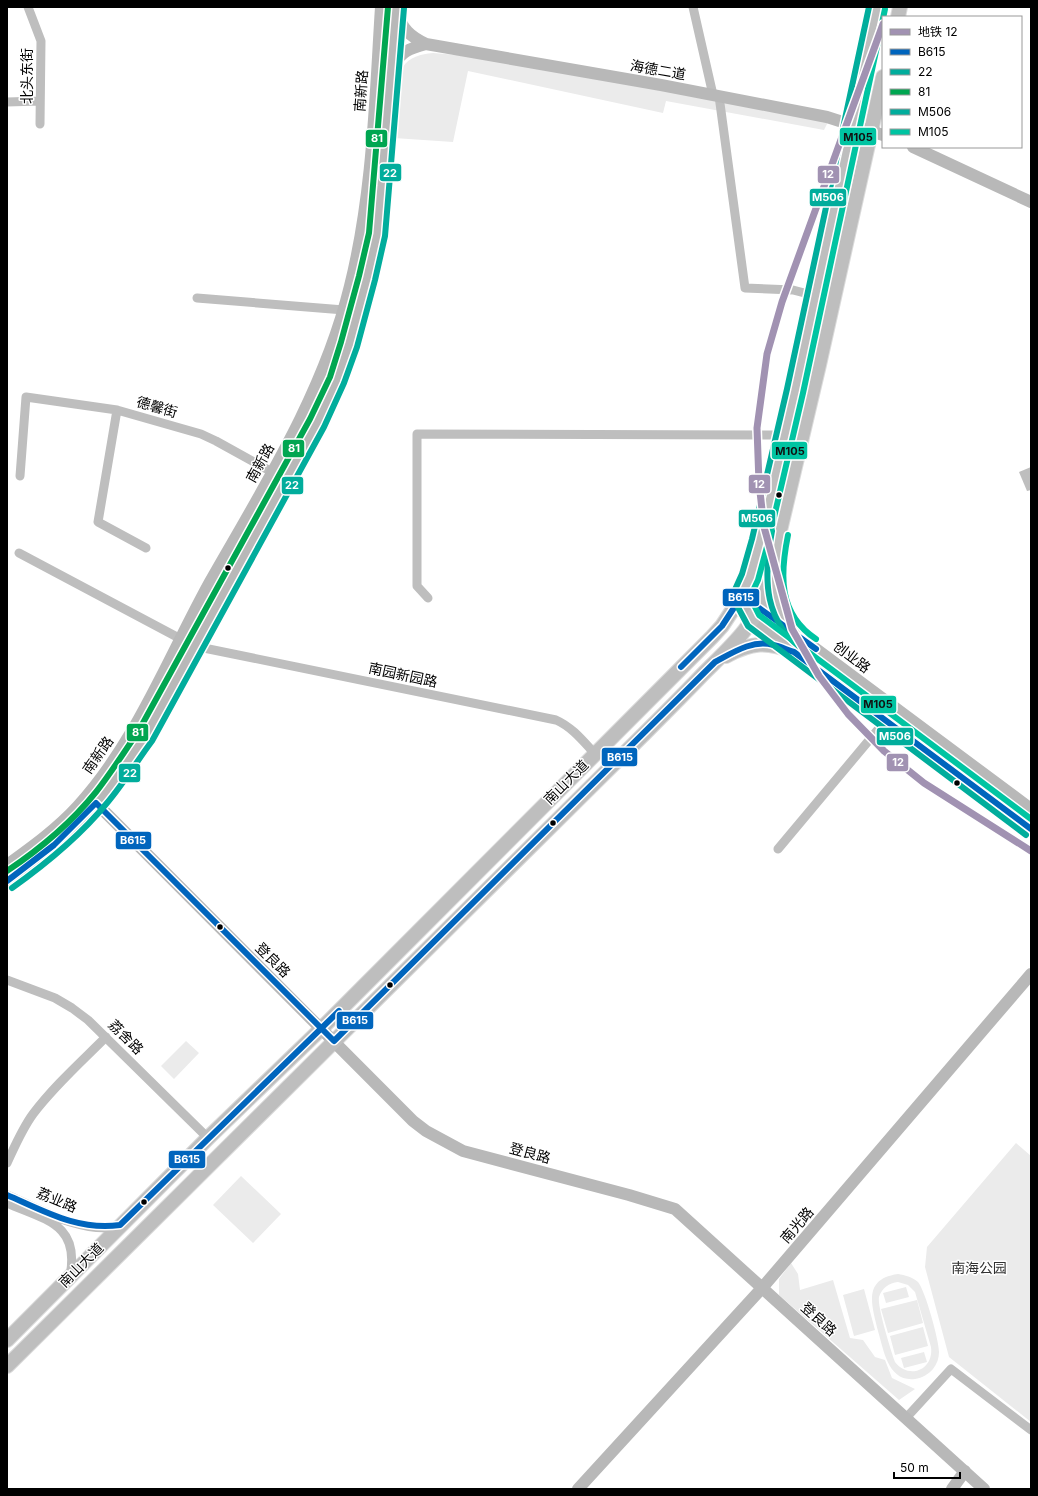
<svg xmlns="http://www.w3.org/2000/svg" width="1038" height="1496" font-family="Inter,'Noto Sans SC',sans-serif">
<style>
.green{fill:#ebebeb;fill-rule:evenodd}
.water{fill:#bebebe}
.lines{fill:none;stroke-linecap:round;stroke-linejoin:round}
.primary-casing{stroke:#dbdbdb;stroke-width:16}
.street{stroke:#bebebe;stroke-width:9}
.secondary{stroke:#b8b8b8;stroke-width:12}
.primary{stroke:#bebebe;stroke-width:14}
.bus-1-casing{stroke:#fff;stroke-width:9}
.bus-2-casing{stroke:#fff;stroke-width:9}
.bus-3-casing{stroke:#fff;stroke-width:9}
.bus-4-casing{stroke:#fff;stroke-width:9}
.bus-5-casing{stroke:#fff;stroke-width:9}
.bus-1{stroke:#0065bd;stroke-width:6}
.bus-2{stroke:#01ad9c;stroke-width:6}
.bus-3{stroke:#00a651;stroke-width:6}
.bus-4{stroke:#01ad9c;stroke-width:6}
.bus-5{stroke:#00c4a2;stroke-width:6}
.metro-1-casing{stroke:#fff;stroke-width:10}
.metro-1{stroke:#a192b2;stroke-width:7}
.bus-dot{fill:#000;stroke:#fff;stroke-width:1.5}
.labels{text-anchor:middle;stroke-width:3;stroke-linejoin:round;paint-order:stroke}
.street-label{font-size:14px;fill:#000;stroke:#fff}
.park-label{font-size:14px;fill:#323232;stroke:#fff}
.line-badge{stroke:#fff;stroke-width:1.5}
.badge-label{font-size:11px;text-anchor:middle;font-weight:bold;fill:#fff}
.pale-badge-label{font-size:11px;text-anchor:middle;font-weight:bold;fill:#111}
</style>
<rect width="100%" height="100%" fill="#fff"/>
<!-- green -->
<path class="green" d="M433,53L457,55L633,84L828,122L824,130L666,101L663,113L468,71L453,142L394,138C396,125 398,76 403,67C409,57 421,54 433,53Z
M186,1041L199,1053L174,1079L161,1066Z
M1016,1143L1031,1156V1422L949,1357L925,1267L927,1247Z
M241,1176L281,1214L253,1243L213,1205Z
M791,1263L798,1274L800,1290L833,1280L850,1338L863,1340L875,1357L885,1360L892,1378L915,1389L899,1400L779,1295V1279Z
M898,1274C905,1275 912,1277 918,1282C925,1290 939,1340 939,1352C939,1358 937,1364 933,1369C929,1374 922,1378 915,1379C888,1382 884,1351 878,1331C872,1306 862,1279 898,1274ZM898,1282L908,1285L915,1292L931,1347C934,1370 909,1380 895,1362C891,1351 877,1306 879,1297C882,1288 889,1283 898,1282Z
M906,1287L909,1297L886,1303L883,1293Z
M864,1289L875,1330L854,1336L843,1295Z
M917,1300L923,1323L888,1333L881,1309Z
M923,1327L928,1346L895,1355L890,1336Z
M924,1352L927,1362L904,1368L901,1358Z"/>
<!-- water -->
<path class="water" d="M1031,467V490L1027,491L1019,472Z"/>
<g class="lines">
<!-- primary casing -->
<g class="primary-casing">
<path id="primary" d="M898,17L900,7
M775,574C774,599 781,613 796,634
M726,656C752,642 767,641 794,652
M7,1340L208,1138L321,1029L712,637L722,626L741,597L750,577L760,541L795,391L858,91L877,7
M7,1366L646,732C666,712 685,693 704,673C729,648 756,625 766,590L819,365L883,77"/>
</g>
<!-- street -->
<path class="street" d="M28,7L41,41L40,124
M693,7L713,95
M719,96L745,288L793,290L816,296
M7,102L40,101
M197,298L344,310
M117,410L98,522L146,548
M20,476L26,397L117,410L201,434L216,441L272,472
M19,553L194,646L556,720C572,727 583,741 595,754
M428,598L417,586V434L785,435
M778,849L886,720
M7,980L55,998L72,1008L88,1020L208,1138
M7,1163C15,1146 22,1129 33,1114C54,1086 81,1062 106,1037
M7,1195C40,1209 83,1235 119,1226
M7,1203C46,1220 80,1224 70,1276
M906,1418L951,1369L1031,1430"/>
<!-- secondary -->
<path class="secondary" d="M396,12C403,29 409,36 426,44L661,85L827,117L883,135
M392,66C403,51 408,49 426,44
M913,147L1031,202
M741,597L753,620L1031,829
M752,603L796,634L1031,809
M96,803L413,1121L426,1131L463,1151L629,1195L675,1209L984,1489
M7,865C32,847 57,829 78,806C137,741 168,658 210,582C264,487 324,393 350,286C373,194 375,100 381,7
M7,881C46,855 84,822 112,784C123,768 134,752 145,736L317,423L337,380L349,344L367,278L377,234L382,186L396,7
M578,1489L762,1288L1031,974
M952,1489L965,1471"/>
<!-- primary -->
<use href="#primary" class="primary"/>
<!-- bus-1 casing -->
<g class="bus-1-casing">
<path id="bus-1" d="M681,667L722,626L741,597L759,608L816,649
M7,881L54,845L96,803L334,1041L715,662C732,653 753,639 773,645C780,646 787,650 794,652L1031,829
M7,1195C44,1211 78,1231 120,1225L339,1011"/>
</g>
<!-- bus-2 casing -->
<g class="bus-2-casing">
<path id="bus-2" d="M12,888C47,863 80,836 107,803C124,783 137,761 152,741L324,427L344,383L357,347L375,280L385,236L404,8"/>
</g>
<!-- bus-3 casing -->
<g class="bus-3-casing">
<path id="bus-3" d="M7,871C40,849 71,823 96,792C111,773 124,752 138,732L310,419L330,377L341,342L359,276L369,233L388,7"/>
</g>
<!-- bus-4 casing -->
<g class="bus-4-casing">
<path id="bus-4" d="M869,7L787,389L752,539L742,574L733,594V598L748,626L1026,835
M772,531C763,579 763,624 808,653"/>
</g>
<!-- bus-5 casing -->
<g class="bus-5-casing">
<path id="bus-5" d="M885,9L803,393L768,543L758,580L750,597L759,615L1031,819
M788,535C780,575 778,614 816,639"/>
</g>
<!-- bus-1 -->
<use href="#bus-1" class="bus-1"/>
<!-- bus-2 -->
<use href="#bus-2" class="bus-2"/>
<!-- bus-3 -->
<use href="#bus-3" class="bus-3"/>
<!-- bus-4 -->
<use href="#bus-4" class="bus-4"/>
<!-- bus-5 -->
<use href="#bus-5" class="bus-5"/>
<!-- metro-1 casing -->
<g class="metro-1-casing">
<path id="metro-1" d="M883,24L782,302L767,354L757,428L759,483L764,527L792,629L819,676L848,714L884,751L924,783L1031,851"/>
</g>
<!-- metro-1 -->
<use href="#metro-1" class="metro-1"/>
</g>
<!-- markers -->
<g class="bus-dot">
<circle cx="779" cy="495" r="3.5"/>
<circle cx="228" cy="568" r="3.5"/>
<circle cx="957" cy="783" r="3.5"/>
<circle cx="553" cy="823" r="3.5"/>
<circle cx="220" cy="927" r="3.5"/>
<circle cx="390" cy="985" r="3.5"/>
<circle cx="144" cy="1202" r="3.5"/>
</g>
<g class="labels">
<!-- street labels -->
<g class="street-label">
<text transform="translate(658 70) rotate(10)" y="5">海德二道</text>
<text transform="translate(27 76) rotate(-90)" y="5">北头东街</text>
<text transform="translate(361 91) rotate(-86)" y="5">南新路</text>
<text transform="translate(157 407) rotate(16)" y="5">德馨街</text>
<text transform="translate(260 463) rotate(-61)" y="5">南新路</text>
<text transform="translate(852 657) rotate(37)" y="5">创业路</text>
<text transform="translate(403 675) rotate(12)" y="5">南园新园路</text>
<text transform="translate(98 755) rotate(-55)" y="5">南新路</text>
<text transform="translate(566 782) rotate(-45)" y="5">南山大道</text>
<text transform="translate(273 960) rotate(45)" y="5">登良路</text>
<text transform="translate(126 1037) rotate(45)" y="5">荔舍路</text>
<text transform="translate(530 1153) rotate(15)" y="5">登良路</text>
<text transform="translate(57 1200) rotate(23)" y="5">荔业路</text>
<text transform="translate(797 1225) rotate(-49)" y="5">南光路</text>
<text transform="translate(81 1265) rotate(-45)" y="5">南山大道</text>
<text transform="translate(819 1319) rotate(42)" y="5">登良路</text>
</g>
<!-- park labels -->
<g class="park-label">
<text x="979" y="1273">南海公园</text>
</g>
</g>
<g class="line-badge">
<rect x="839" y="127" width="38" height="19" rx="4" fill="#00c4a2"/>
<rect x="365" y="129" width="23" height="19" rx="4" fill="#00a651"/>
<rect x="379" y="163" width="23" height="19" rx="4" fill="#01ad9c"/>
<rect x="817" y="165" width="23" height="19" rx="4" fill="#a192b2"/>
<rect x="809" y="188" width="38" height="19" rx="4" fill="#01ad9c"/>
<rect x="282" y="439" width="23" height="19" rx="4" fill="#00a651"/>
<rect x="771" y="441" width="37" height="19" rx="4" fill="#00c4a2"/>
<rect x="748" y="474" width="23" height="20" rx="4" fill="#a192b2"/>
<rect x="281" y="476" width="23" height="19" rx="4" fill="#01ad9c"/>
<rect x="738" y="509" width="38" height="19" rx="4" fill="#01ad9c"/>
<rect x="722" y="588" width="38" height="19" rx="4" fill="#0065bd"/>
<rect x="860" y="695" width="37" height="19" rx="4" fill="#00c4a2"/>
<rect x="126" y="723" width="23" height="19" rx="4" fill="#00a651"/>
<rect x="876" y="727" width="38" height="19" rx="4" fill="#01ad9c"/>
<rect x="601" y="747" width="37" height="20" rx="4" fill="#0065bd"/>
<rect x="886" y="753" width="23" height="19" rx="4" fill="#a192b2"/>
<rect x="118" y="763" width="23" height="20" rx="4" fill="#01ad9c"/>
<rect x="115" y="831" width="37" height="19" rx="4" fill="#0065bd"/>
<rect x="336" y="1011" width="38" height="19" rx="4" fill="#0065bd"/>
<rect x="168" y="1150" width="38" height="19" rx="4" fill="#0065bd"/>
</g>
<g class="badge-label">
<text x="377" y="142">81</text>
<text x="390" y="177">22</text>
<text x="828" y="178">12</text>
<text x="828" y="201">M506</text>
<text x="294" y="452">81</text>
<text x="759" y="488">12</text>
<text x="292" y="489">22</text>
<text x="757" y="522">M506</text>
<text x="741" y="601">B615</text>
<text x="138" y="736">81</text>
<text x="895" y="740">M506</text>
<text x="620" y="761">B615</text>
<text x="898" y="766">12</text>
<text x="130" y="777">22</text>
<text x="133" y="844">B615</text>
<text x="355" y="1024">B615</text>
<text x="187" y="1163">B615</text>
</g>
<g class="pale-badge-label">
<text x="858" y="141">M105</text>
<text x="790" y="455">M105</text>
<text x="878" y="708">M105</text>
</g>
<!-- border -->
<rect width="1038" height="1496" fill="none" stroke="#000000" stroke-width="16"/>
<!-- legend -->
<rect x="882" y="16" width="140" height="132" fill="#ffffff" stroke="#999999"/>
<rect x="890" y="29" width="20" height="6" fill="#a192b2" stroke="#999999"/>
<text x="918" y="36" font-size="12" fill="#000000">地铁 12</text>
<rect x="890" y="49" width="20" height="6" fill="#0065bd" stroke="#999999"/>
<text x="918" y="56" font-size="12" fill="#000000">B615</text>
<rect x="890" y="69" width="20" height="6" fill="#01ad9c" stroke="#999999"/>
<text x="918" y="76" font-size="12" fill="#000000">22</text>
<rect x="890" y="89" width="20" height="6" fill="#00a651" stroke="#999999"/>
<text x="918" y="96" font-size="12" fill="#000000">81</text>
<rect x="890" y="109" width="20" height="6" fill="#01ad9c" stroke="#999999"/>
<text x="918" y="116" font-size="12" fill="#000000">M506</text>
<rect x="890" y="129" width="20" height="6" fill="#00c4a2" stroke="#999999"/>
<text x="918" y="136" font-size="12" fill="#000000">M105</text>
<!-- scale -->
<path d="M894 1472v6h66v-6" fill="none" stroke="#000000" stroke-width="2"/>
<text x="900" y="1472" font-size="12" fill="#000000" stroke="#ffffff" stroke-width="3" paint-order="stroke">50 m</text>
</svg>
